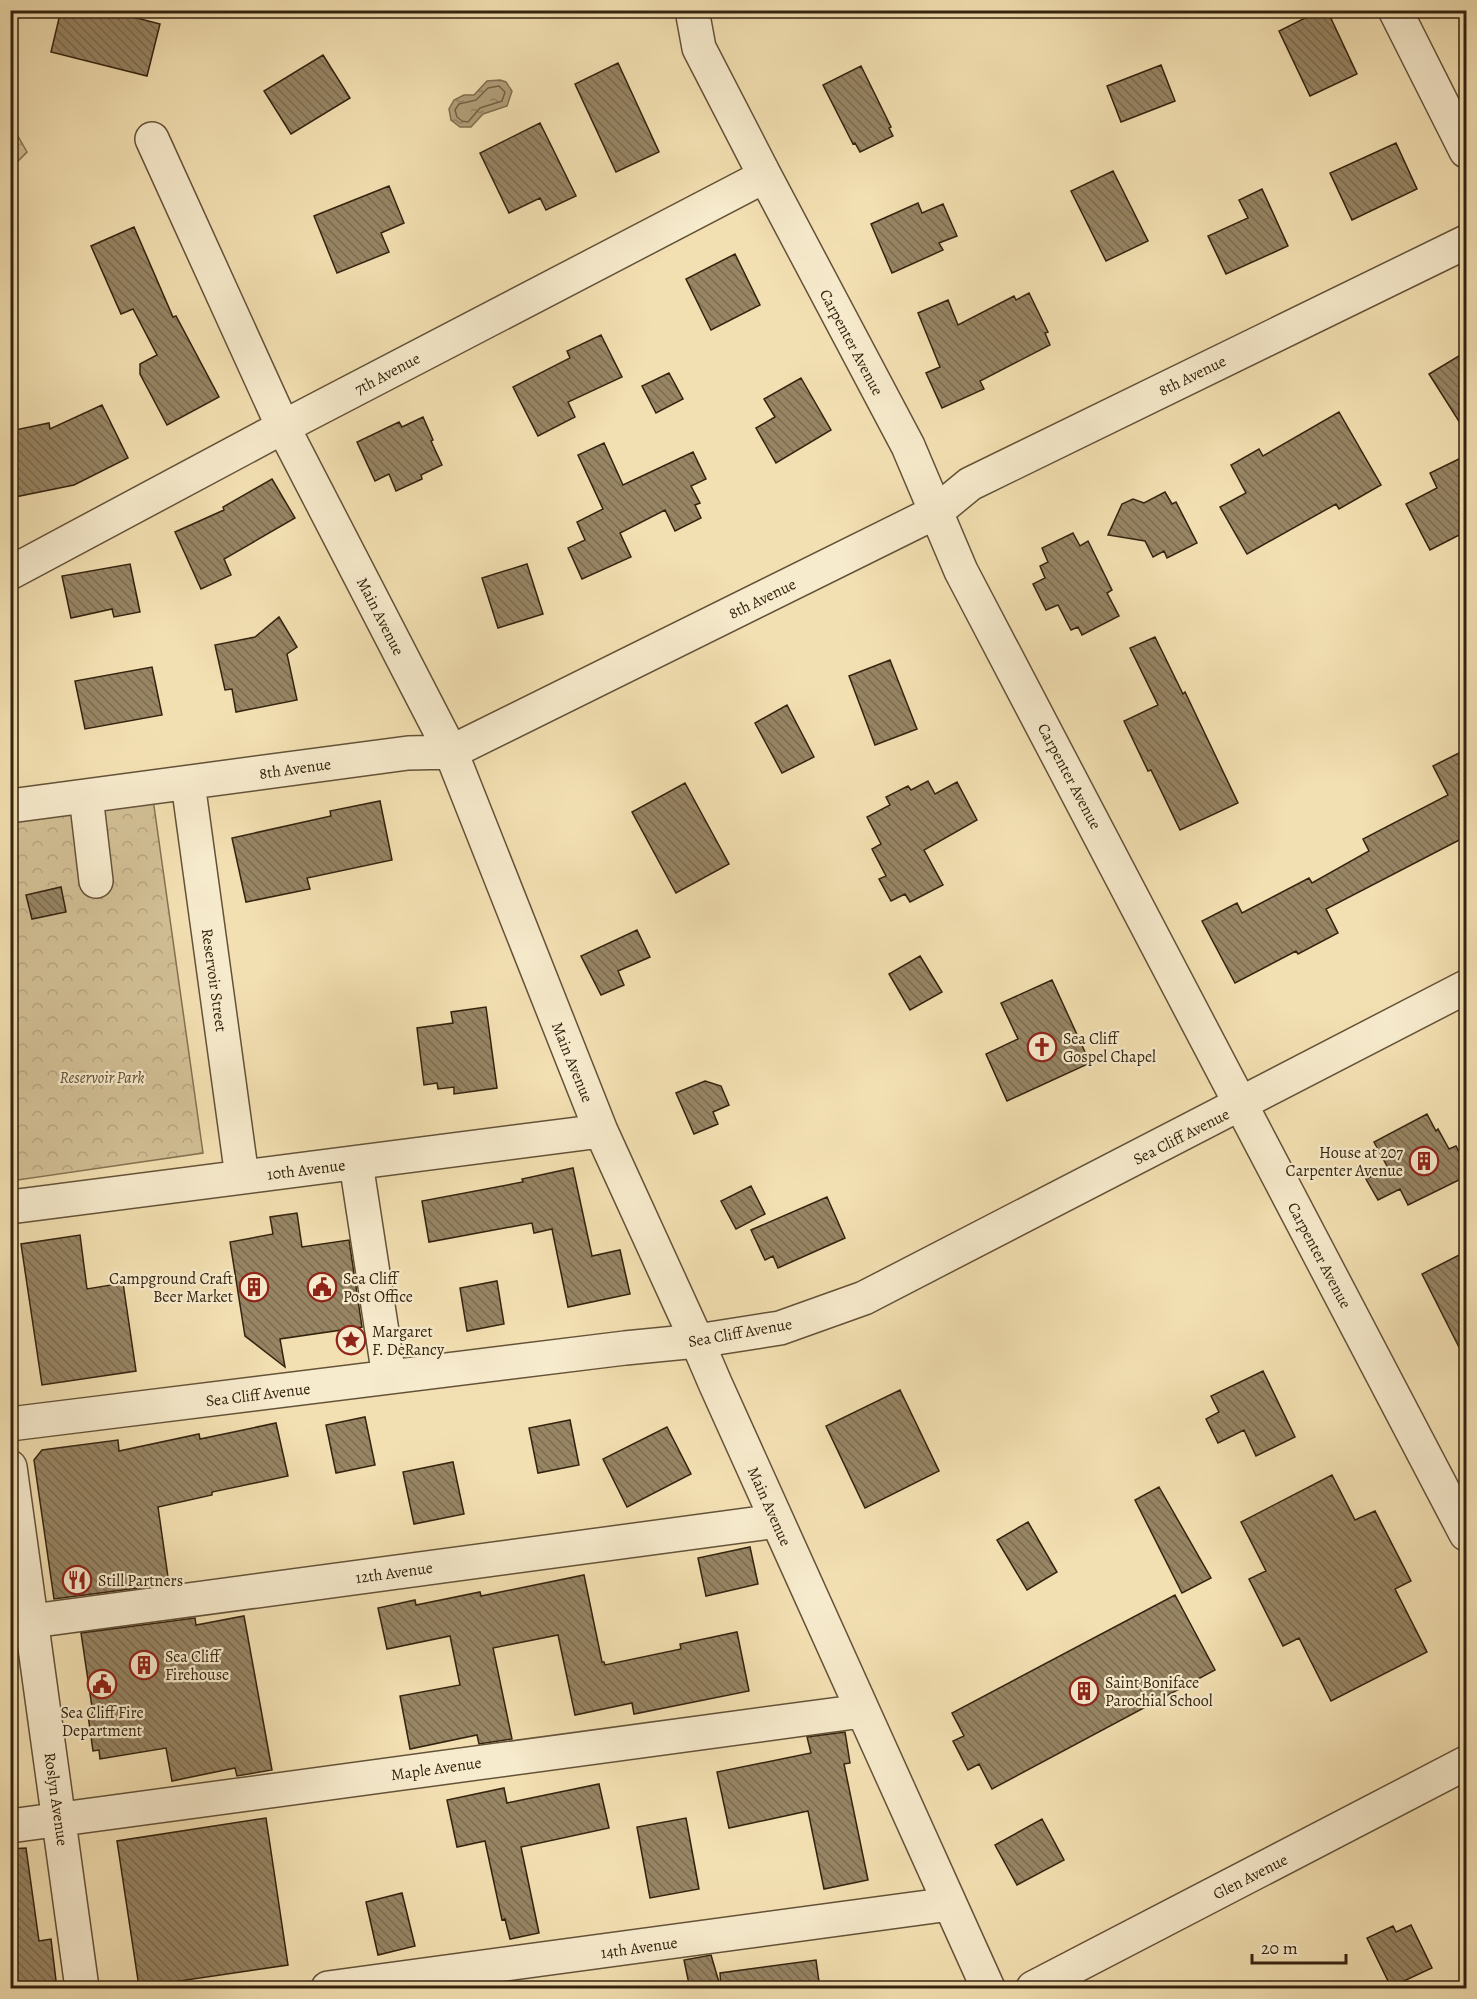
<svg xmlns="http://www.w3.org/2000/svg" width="1477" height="1999" font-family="Alegreya,serif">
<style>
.forest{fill:url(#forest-firs);stroke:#847252;stroke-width:1.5}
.park{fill:url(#park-crowns);stroke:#847252;stroke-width:1.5}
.water{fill:url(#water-ripples);stroke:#806e50;stroke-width:1.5}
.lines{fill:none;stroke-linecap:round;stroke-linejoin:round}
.shore{stroke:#736245;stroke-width:1.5}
.building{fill:url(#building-back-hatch);stroke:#34230f;stroke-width:1.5}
.minor-casing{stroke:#645238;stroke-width:36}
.minor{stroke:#f7ebcd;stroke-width:33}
.labels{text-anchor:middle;stroke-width:4.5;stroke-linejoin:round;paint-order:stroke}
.street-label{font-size:16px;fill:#34230f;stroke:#f7ebcd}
.poi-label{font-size:16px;fill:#34230f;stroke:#f7ebcd;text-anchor:start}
.park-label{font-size:16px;font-style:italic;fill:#5c4a31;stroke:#f7ebcd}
</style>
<defs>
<pattern id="forest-firs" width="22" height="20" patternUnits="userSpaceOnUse" patternTransform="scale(1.5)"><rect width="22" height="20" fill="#d3c096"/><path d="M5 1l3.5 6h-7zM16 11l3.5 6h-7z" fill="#b6a580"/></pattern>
<pattern id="park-crowns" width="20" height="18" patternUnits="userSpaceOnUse" patternTransform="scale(1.5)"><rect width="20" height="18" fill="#d3c096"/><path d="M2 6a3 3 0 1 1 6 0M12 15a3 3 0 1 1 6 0" fill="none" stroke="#b6a580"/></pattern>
<pattern id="water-ripples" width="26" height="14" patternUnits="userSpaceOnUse" patternTransform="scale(1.5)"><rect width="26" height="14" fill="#b2a07b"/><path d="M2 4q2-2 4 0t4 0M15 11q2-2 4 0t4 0" fill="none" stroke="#928263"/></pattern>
<pattern id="building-back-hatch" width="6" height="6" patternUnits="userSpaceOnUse" patternTransform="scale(1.5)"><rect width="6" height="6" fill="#978564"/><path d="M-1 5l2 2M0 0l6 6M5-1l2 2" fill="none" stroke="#7c6c51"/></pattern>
</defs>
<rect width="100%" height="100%" fill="#f3e0b2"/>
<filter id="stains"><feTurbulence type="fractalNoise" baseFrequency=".00333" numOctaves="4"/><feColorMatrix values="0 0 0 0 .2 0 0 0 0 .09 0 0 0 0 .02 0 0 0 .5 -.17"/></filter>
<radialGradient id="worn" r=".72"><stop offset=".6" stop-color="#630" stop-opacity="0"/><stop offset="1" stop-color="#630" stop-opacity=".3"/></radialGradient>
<!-- forest -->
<path class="forest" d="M11,124L27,152L11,168H10Z"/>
<!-- park -->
<path class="park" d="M153,799L203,1153L11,1181L10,819Z"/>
<!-- water -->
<path class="water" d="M500,80L506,82L512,91L507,106L483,114L471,127H460L451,120L449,109L454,100L464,95H474L487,81Z"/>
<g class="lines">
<!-- shore -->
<path class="shore" d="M499,86L505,92L502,101L480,108L468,122L462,121L457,117L455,110L459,104L476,100L488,88Z"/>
</g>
<!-- building -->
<path class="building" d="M61,10H106L160,24L147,76L51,52Z
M1321,10H1327L1357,74L1310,96L1279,31Z
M323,55L350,98L291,134L264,91Z
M618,63L659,152L616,172L575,84Z
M1161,65L1175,101L1121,122L1107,86Z
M861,66L891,127L889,128L893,136L860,152L855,143L853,144L823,85Z
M540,123L576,196L546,210L540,198L509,213L480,153Z
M1396,143L1417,189L1352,220L1330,173Z
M1113,171L1148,241L1106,261L1071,191Z
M389,186L404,223L381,233L389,252L337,273L314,216Z
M1262,189L1288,246L1226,274L1208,236L1248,218L1239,200Z
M918,203L922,213L943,204L957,236L939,243L943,250L892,273L871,224Z
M134,227L173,317L176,316L219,397L167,425L140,374V364L157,355L133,309L121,314L91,246Z
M735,254L760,305L711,330L686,279Z
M1029,293L1048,332L1045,333L1050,345L980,381L984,389L942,408L926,373L940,367L918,313L948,300L958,325L1014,296L1016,300Z
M601,335L622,377L568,402L575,417L538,436L513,387L570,358L567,351Z
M1467,351V434L1429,374Z
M669,373L683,399L656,413L642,386Z
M801,378L831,430L776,463L756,428L775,417L764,399Z
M102,405L128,458L74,485L10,498V431L49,423L50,429Z
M1339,412L1381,485L1339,509L1336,504L1247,554L1220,507L1246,493L1231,465L1259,449L1263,456Z
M423,417L433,440L431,441L442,465L421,475L422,479L396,491L389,474L375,481L357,442L399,422L402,427Z
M604,443L623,485L693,452L706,479L691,486L700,503L695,505L701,518L675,531L665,510L620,533L631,557L582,579L568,548L585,540L577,522L603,509L578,455Z
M1467,455V531L1430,550L1406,504L1437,488L1430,473Z
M272,479L295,518L224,559L231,575L201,589L175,532L224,510L223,507Z
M1165,492L1172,504L1176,502L1197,543L1167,558L1164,551L1153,557L1145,541L1108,535L1122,504L1133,499L1144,503Z
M1073,533L1080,546L1088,541L1112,590L1107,593L1119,616L1082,635L1078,627L1071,630L1058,605L1046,610L1033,584L1045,578L1040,566L1048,562L1042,548Z
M130,564L140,612L114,617L112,609L71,618L62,576Z
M527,564L543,614L498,628L482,578Z
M279,617L297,647L287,654L297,700L236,712L232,689L225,690L215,645L255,637Z
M1155,637L1183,694L1185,692L1238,803L1180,830L1151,770L1148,771L1124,721L1158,705L1130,648Z
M890,660L917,729L875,745L849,676Z
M152,667L162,715L85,729L75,681Z
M787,705L814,757L782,773L755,723Z
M1467,749V836L1326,909L1338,933L1298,954L1296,951L1235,983L1202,921L1237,903L1242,913L1309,878L1312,883L1369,851L1363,839L1448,795L1433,766Z
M928,781L935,794L957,782L977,820L924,850L943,885L910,902L905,894L891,901L879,879L886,876L872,849L881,844L867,817L890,805L886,797L908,786L911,790Z
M685,783L729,864L676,893L632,812Z
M380,801L392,860L307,878L310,889L246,902L232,838L331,816L330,811Z
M61,887L66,912L32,919L26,895Z
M637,930L650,957L618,971L624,985L601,995L581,956Z
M920,956L942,992L910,1010L889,974Z
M1052,980L1090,1063L1007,1101L986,1054L1018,1039L1001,1003Z
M486,1007L497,1088L454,1094V1087L438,1089L437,1083L424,1085L417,1028L453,1023L451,1012Z
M705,1081L721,1086L729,1105L713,1112L718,1124L694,1134L676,1093Z
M1427,1114L1436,1131L1438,1129L1449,1149L1456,1146L1467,1167V1176L1408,1205L1400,1189L1378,1200L1366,1179L1388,1168L1374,1142Z
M573,1168L592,1256L620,1250L630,1294L568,1307L552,1229L534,1233L532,1223L429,1242L422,1201L523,1182L522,1179Z
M751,1186L765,1214L736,1229L721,1201Z
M827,1197L845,1238L778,1268L773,1256L765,1260L751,1230Z
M297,1213L302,1247L349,1240L362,1327L280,1339L285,1367L245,1336L230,1242L273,1234L270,1217Z
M80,1235L87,1289L123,1283L136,1371L42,1385L21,1244Z
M1467,1251V1363L1422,1274Z
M497,1281L504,1324L467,1331L460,1288Z
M1263,1371L1295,1437L1256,1456L1244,1430L1218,1443L1206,1419L1219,1412L1211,1396Z
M900,1390L939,1471L865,1508L826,1426Z
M365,1417L375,1465L336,1473L326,1425Z
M570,1420L579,1465L538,1473L529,1428Z
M276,1423L288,1476L212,1492V1495L158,1507L169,1584L54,1599L34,1460L42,1450L118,1440L119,1451L199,1434L200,1439Z
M667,1427L691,1474L627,1507L603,1459Z
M453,1462L464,1514L414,1524L403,1472Z
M1332,1475L1355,1520L1375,1511L1411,1581L1395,1589L1427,1652L1331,1701L1299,1638L1283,1646L1249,1579L1266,1571L1241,1522Z
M1159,1487L1211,1578L1182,1593L1135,1500Z
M1028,1522L1057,1572L1027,1590L997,1540Z
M750,1547L758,1584L706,1596L698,1558Z
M584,1575L602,1662H604L605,1665L681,1649L680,1644L737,1632L749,1691L634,1714L632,1703L575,1715L558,1635L493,1648L512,1739L479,1744L477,1735L410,1749L400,1696L460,1685L450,1636L387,1649L378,1608L415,1600L416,1605L480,1592L481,1596Z
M1175,1595L1215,1670L992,1789L979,1764L968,1770L953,1741L964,1736L952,1713Z
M244,1616L272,1770L237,1776L235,1768L172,1781L166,1748L100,1759L99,1750L93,1751L88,1715L93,1714L81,1633L195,1618L196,1625Z
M845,1732L850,1763L844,1764L868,1880L824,1889L808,1811L729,1828L717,1772L811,1753L807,1737Z
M599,1784L609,1828L521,1847L539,1933L510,1939L505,1919L502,1920L485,1841L457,1847L447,1800L504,1788L507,1803Z
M266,1818L288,1965L139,1987L117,1841Z
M686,1818L699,1889L650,1898L637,1827Z
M1042,1819L1064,1860L1017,1885L995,1845Z
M26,1848L39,1941L51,1939L57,1989H10V1849Z
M402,1893L415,1946L378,1955L366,1902Z
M1411,1925L1432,1968L1391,1987L1367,1938L1393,1926L1396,1932Z
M711,1955L721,1989H690L684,1960Z
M816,1960L820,1989H721L720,1973Z"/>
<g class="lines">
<!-- minor casing -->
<g class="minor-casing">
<path id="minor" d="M692,10L699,48L765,176L908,446L961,571L1466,1534
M1395,10L1466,151
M152,139L283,427L451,752L601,1131L697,1341L715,1383L988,1988
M10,573L283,427L765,176
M188,783L242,1177
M86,796L96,881
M10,806L408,753L451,752L936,512L970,484L1466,242
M356,1163L389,1377
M10,1207L601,1131
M10,1424L625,1348L697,1341L780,1328L864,1298L1466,987
M10,1467L82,1988
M10,1624L777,1521
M10,1826L862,1711
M328,1988L950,1904
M1033,1988L1466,1763"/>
</g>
<!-- minor -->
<use href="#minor" class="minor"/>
</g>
<!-- icons -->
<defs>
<g id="church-ring" transform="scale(1.5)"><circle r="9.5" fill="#f7ebcd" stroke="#8f2418" stroke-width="1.5"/><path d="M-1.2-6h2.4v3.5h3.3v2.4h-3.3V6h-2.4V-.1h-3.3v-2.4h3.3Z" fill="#8f2418"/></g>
<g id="building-ring" transform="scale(1.5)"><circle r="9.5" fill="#f7ebcd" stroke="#8f2418" stroke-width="1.5"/><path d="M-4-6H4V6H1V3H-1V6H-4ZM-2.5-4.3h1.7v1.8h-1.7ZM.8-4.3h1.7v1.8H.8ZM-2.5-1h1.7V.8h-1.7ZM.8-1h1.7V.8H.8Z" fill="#8f2418"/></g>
<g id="civic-ring" transform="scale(1.5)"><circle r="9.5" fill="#f7ebcd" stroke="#8f2418" stroke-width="1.5"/><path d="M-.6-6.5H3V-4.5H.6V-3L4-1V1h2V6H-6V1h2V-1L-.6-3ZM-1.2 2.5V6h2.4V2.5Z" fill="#8f2418"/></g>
<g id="sight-ring" transform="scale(1.5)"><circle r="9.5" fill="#f7ebcd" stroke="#8f2418" stroke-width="1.5"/><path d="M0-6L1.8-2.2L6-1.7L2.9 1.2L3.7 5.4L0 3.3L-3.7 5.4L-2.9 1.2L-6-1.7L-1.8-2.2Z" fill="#8f2418"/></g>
<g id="restaurant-ring" transform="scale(1.5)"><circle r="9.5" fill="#f7ebcd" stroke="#8f2418" stroke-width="1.5"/><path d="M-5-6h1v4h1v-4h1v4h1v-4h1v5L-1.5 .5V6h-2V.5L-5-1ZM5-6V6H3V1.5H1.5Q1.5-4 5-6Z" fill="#8f2418"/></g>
</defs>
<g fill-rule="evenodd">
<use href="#church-ring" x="1042" y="1047"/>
<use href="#building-ring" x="1424" y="1161"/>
<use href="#building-ring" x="254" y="1287"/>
<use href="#civic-ring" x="322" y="1287"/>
<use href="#sight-ring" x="351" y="1340"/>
<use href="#restaurant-ring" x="77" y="1580"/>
<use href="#building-ring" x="144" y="1665"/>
<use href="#civic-ring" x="102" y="1684"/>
<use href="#building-ring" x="1084" y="1691"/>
</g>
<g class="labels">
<!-- street labels -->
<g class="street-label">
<text transform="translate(852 342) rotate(62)" y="6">Carpenter Avenue</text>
<text transform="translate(387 373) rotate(-28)" y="6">7th Avenue</text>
<text transform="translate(1192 375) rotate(-26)" y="6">8th Avenue</text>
<text transform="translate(762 598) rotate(-26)" y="6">8th Avenue</text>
<text transform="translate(381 616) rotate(63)" y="6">Main Avenue</text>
<text transform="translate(295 768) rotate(-8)" y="6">8th Avenue</text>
<text transform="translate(1070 776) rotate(62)" y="6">Carpenter Avenue</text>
<text transform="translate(215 980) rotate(82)" y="6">Reservoir Street</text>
<text transform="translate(573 1062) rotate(68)" y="6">Main Avenue</text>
<text transform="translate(1181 1136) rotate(-27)" y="6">Sea Cliff Avenue</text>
<text transform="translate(306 1169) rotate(-7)" y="6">10th Avenue</text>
<text transform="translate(1320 1255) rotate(62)" y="6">Carpenter Avenue</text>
<text transform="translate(740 1332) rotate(-10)" y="6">Sea Cliff Avenue</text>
<text transform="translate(258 1394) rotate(-7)" y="6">Sea Cliff Avenue</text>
<text transform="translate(770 1506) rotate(66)" y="6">Main Avenue</text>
<text transform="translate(394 1572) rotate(-8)" y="6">12th Avenue</text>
<text transform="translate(436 1768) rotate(-8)" y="6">Maple Avenue</text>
<text transform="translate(57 1799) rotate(82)" y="6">Roslyn Avenue</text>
<text transform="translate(1250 1876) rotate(-27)" y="6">Glen Avenue</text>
<text transform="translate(639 1947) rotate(-8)" y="6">14th Avenue</text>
</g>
<!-- poi labels -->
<g class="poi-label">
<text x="1063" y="1044">Sea Cliff<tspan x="1063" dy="18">Gospel Chapel</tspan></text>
<text x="1403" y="1158" text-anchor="end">House at 207<tspan x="1403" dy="18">Carpenter Avenue</tspan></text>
<text x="233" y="1284" text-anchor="end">Campground Craft<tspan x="233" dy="18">Beer Market</tspan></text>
<text x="343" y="1284">Sea Cliff<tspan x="343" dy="18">Post Office</tspan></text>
<text x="372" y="1337">Margaret<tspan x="372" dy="18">F. DeRancy</tspan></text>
<text x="98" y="1586">Still Partners</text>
<text x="165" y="1662">Sea Cliff<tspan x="165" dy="18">Firehouse</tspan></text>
<text x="1105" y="1688">Saint Boniface<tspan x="1105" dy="18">Parochial School</tspan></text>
<text x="102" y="1718" text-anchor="middle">Sea Cliff Fire<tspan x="102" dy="18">Department</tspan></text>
</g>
<!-- park labels -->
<g class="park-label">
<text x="102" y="1083">Reservoir Park</text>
</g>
</g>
<!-- margin -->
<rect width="1477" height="1999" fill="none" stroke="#f3e0b2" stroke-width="36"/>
<rect x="12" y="12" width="1453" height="1975" fill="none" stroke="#34230f" stroke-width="3"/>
<rect x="18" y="18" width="1441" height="1963" fill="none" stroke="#34230f" stroke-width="1.5"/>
<!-- scale -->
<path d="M1252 1954v9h94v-9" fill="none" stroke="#34230f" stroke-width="3"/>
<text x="1261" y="1954" font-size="18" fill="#34230f" stroke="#f7ebcd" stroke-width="4.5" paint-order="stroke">20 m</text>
<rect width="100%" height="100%" filter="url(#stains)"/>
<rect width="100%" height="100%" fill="url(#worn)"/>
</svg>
